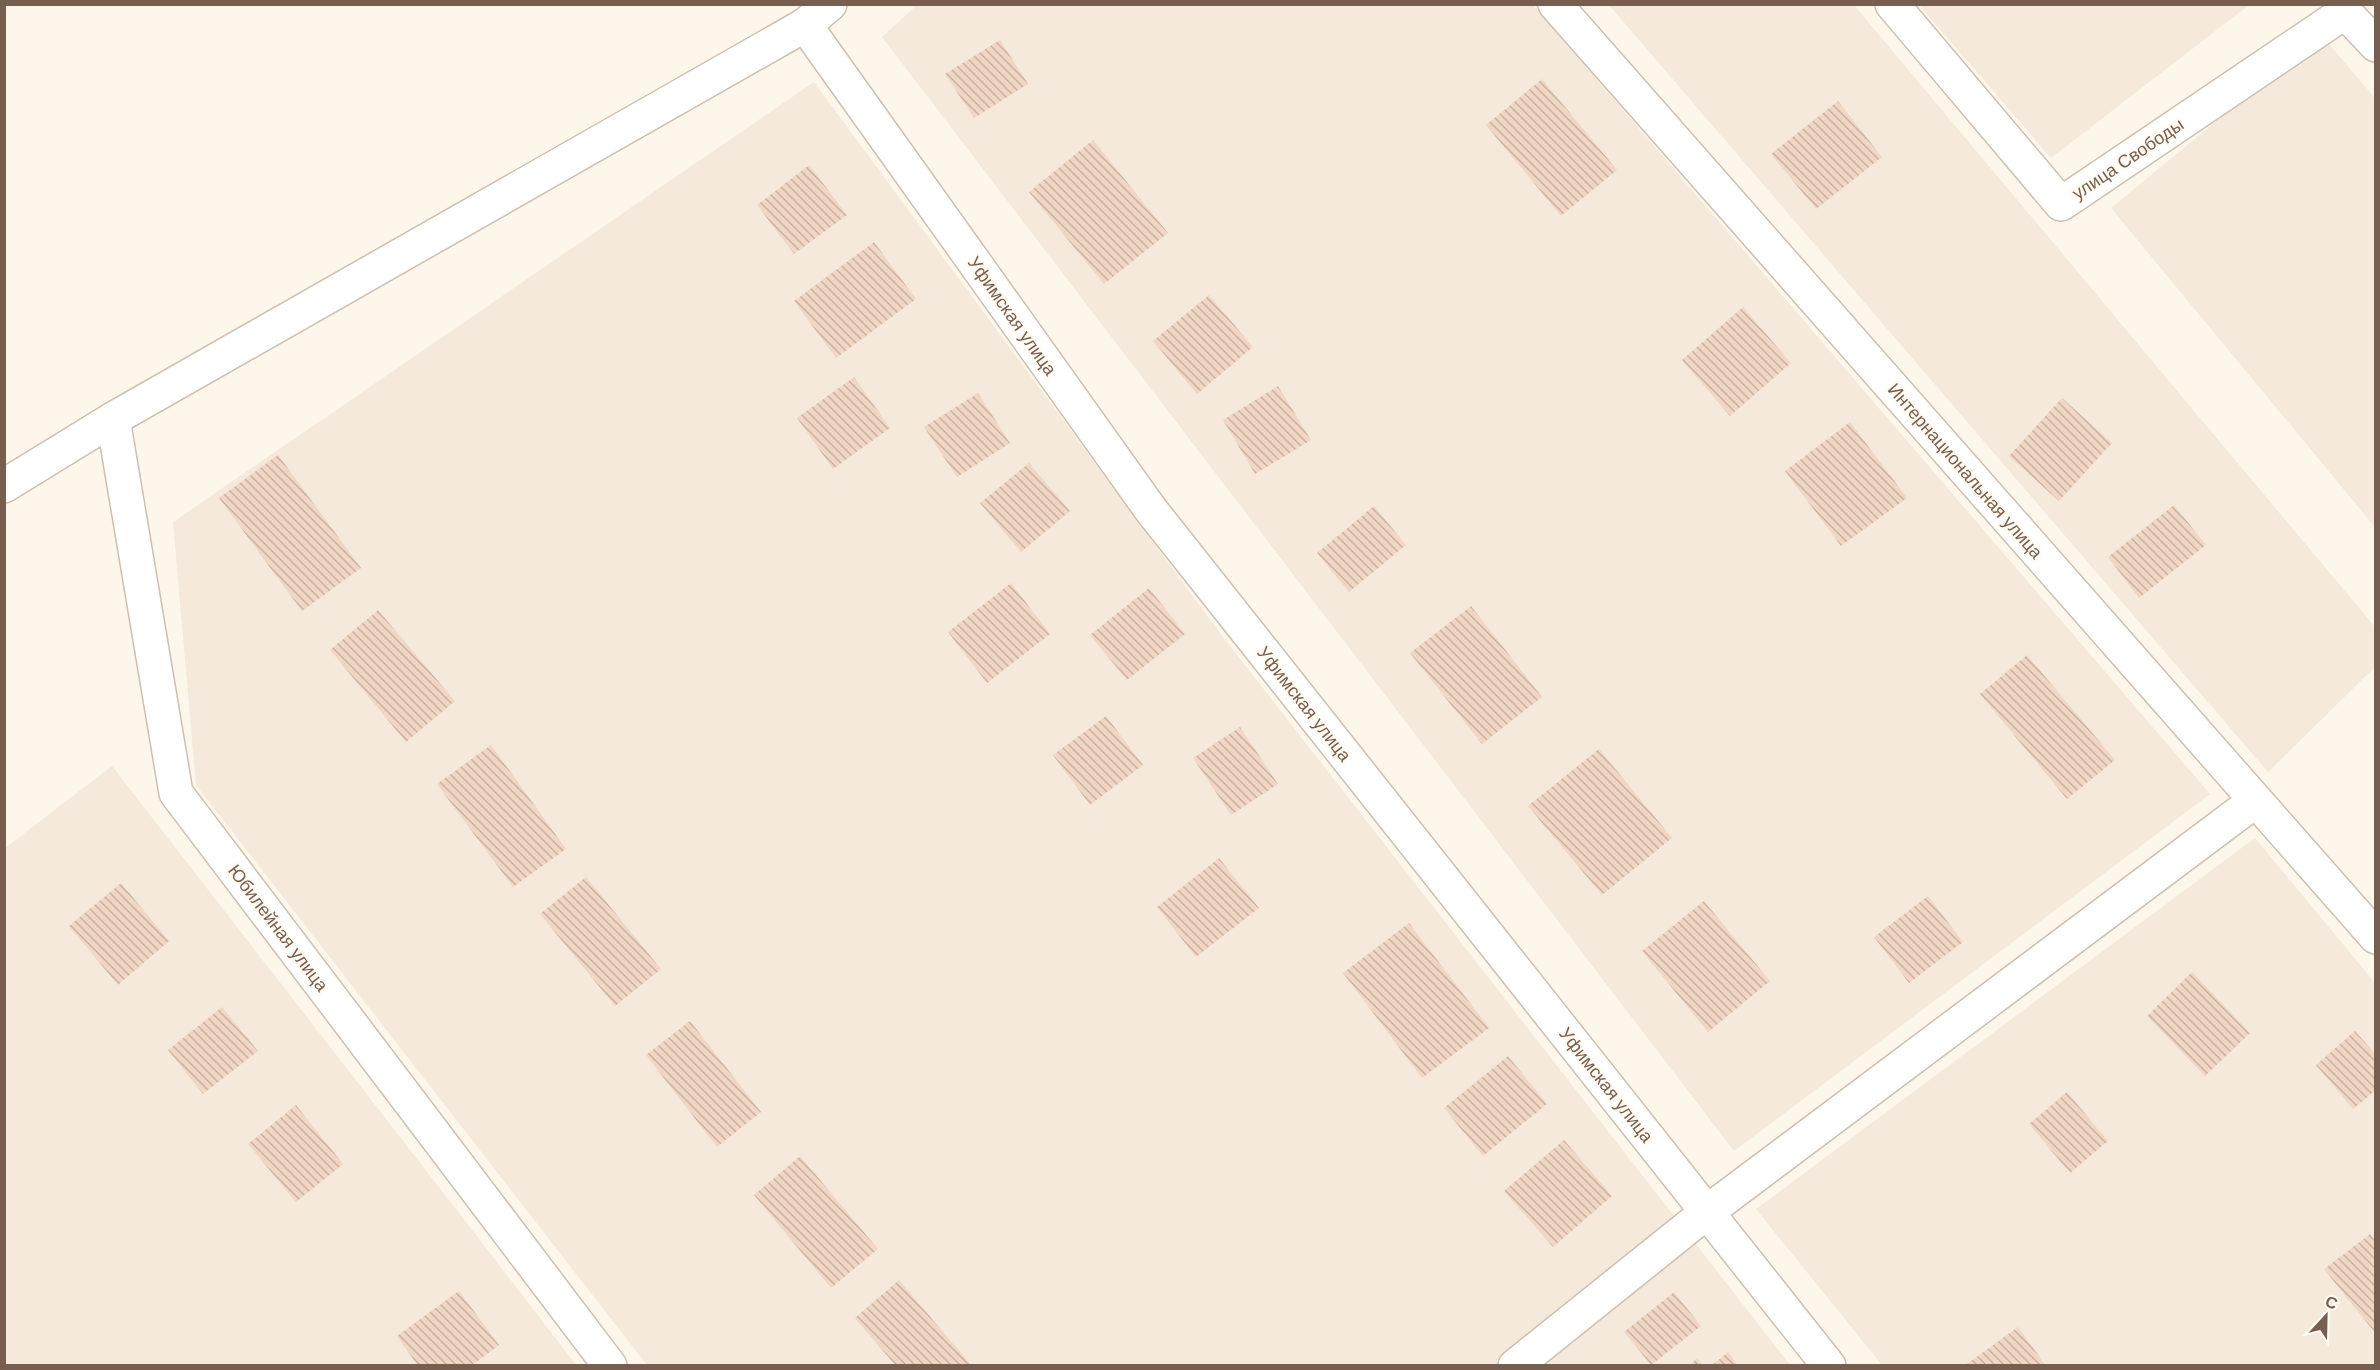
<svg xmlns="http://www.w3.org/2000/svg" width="2380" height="1370" font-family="'DM Sans',sans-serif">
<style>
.residential{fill:#f4e9da}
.building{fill:url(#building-back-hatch)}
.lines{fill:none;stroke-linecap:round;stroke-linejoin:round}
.minor-casing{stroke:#cfbfb0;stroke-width:36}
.tertiary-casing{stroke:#cfbfb0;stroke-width:36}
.minor{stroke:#fff;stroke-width:33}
.tertiary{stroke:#fff;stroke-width:33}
.labels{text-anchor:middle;stroke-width:4.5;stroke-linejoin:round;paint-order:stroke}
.street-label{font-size:18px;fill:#785e4e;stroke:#fffaf2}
</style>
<defs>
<pattern id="building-back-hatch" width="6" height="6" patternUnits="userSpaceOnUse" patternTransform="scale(1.5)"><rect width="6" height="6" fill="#f1d7c3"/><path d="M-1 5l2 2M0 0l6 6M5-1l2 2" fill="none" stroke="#c8b2a1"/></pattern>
</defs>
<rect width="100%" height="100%" fill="#fcf6eb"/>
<!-- residential -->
<path class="residential" d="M918,4L1533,5L2210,794L1734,1151L882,37Z
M1609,5H1854L2375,627V667L2268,772Z
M1919,5H2249L2051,158Z
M2321,35L2375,98V527L2111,208Z
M814,82L1220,633L1790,1365H647L196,785L173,522Z
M112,766L476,1235L576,1365L5,1366V848Z
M2255,838L2375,983V1365H1882L1756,1209Z"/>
<!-- building -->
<path class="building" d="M1000,40L1028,84L974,118L945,74Z
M1542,79L1617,170L1561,216L1486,125Z
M1838,101L1882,157L1816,209L1771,154Z
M1093,140L1168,233L1104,284L1029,192Z
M809,165L847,215L794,254L757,205Z
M874,242L916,299L836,358L794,301Z
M1209,295L1253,347L1197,394L1153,341Z
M1743,307L1791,363L1730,416L1682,360Z
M854,377L890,428L833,469L797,418Z
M1278,386L1311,440L1255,474L1223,420Z
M978,393L1010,443L957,477L924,427Z
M2062,398L2112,443L2059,501L2009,456Z
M1850,422L1907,498L1841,546L1785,471Z
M278,455L361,568L302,611L219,498Z
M1029,463L1070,511L1021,552L980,503Z
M2174,505L2206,545L2139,598L2108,557Z
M1374,506L1406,545L1349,592L1317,553Z
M1011,583L1050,634L987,683L948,632Z
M1149,588L1185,634L1127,680L1090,635Z
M1471,606L1542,697L1482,744L1410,653Z
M378,610L455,701L406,742L330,650Z
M2027,655L2115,760L2067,799L1980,694Z
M1106,716L1143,765L1090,805L1053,755Z
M1240,727L1278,784L1231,815L1193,758Z
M491,745L566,849L513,887L437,784Z
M1599,749L1672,838L1602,895L1528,806Z
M1219,858L1259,908L1196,957L1157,907Z
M586,877L661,969L615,1006L540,914Z
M121,883L169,941L118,985L69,926Z
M1928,896L1963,942L1909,983L1874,937Z
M1704,901L1770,981L1708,1032L1642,951Z
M1409,923L1489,1028L1422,1078L1343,973Z
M2192,972L2250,1033L2205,1076L2147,1016Z
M222,1007L258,1051L203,1094L168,1050Z
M690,1021L761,1112L717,1147L646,1055Z
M2355,1031L2376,1055V1090L2353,1109L2316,1065Z
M1508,1056L1547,1104L1483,1156L1444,1108Z
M2067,1092L2108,1141L2070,1173L2029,1124Z
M296,1105L343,1164L296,1202L248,1144Z
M1564,1140L1612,1196L1553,1247L1504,1191Z
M800,1156L878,1249L831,1288L754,1195Z
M2370,1234L2376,1241V1334L2324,1269Z
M899,1280L972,1366H896L855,1318Z
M459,1291L499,1345L471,1366H418L397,1336Z
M1674,1292L1701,1326L1651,1365L1624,1332Z
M2018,1327L2046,1366H1964Z
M1728,1352L1738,1366H1711Z
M1697,1358L1703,1366H1689Z"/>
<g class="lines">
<!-- minor casing -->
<g class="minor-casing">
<path id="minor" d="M1555,4L2376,937
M1892,4L2061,204L2345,12L2376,45
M805,25L1151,510L1829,1366
M113,419L176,793L610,1366
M1515,1366L1707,1212L2255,801"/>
</g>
<!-- tertiary casing -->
<g class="tertiary-casing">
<path id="tertiary" d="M4,486L113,419L805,25L830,4"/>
</g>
<!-- minor -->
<use href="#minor" class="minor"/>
<!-- tertiary -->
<use href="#tertiary" class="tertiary"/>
</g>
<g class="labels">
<!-- street labels -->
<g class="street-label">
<text transform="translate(2128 159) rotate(-34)" y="6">улица Свободы</text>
<text transform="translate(1012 316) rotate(55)" y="6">Уфимская улица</text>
<text transform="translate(1965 471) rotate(49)" y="6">Интернациональная улица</text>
<text transform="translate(1304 704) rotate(52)" y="6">Уфимская улица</text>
<text transform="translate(278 928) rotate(53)" y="6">Юбилейная улица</text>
<text transform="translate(1606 1085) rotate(52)" y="6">Уфимская улица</text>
</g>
</g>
<!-- border -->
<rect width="2380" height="1370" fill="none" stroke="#785e4e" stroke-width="12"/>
<!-- north arrow -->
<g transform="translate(2326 1316) rotate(22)" stroke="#fffaf2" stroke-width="4.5" paint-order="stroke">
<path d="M0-4.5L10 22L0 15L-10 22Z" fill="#785e4e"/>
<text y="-9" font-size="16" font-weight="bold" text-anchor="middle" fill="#785e4e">С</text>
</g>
</svg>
